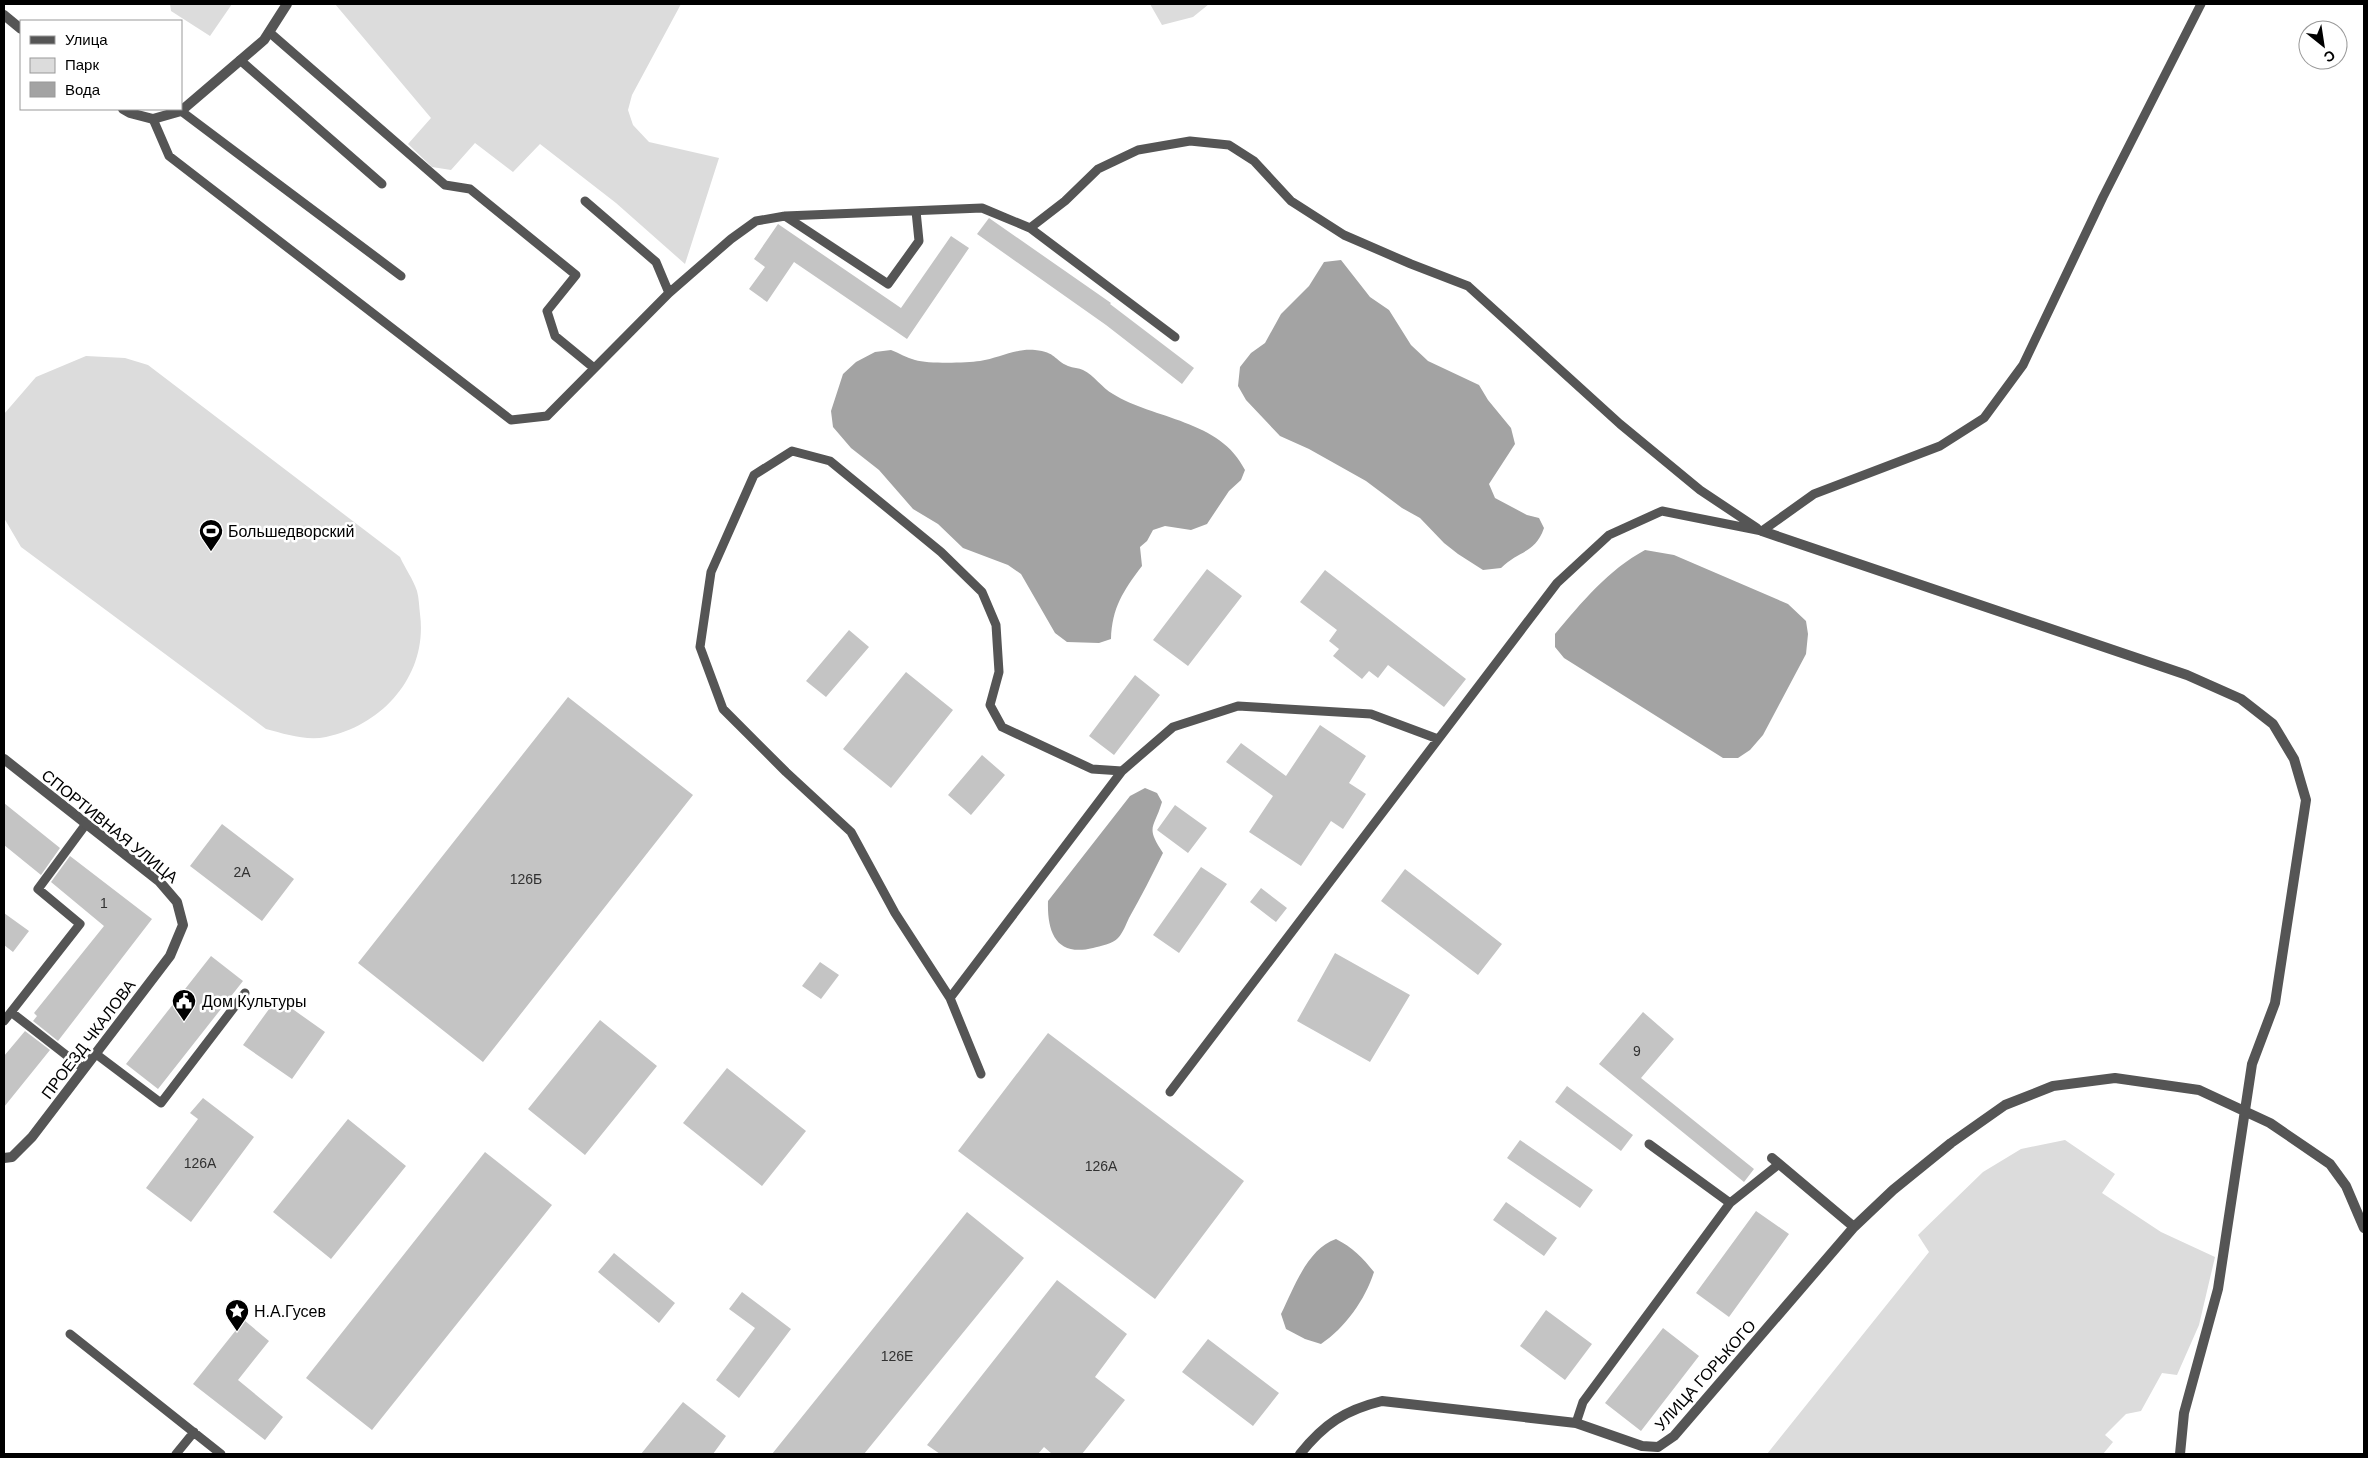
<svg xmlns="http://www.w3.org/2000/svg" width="2368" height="1458" font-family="Arial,sans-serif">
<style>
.green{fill:#dcdcdc}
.water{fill:#a3a3a3}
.building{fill:#c4c4c4}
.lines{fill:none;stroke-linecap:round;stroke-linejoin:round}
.lane{stroke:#555;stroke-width:9}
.street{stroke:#555;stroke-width:10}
.labels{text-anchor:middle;stroke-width:5;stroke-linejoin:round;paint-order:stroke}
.number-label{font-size:14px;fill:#313131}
.poi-label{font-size:16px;fill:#000;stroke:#fff;text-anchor:start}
.street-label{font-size:16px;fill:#000;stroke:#fff}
</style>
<rect width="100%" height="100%" fill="#fff"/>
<!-- green -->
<path class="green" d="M170,4H232L210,36L171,11Z
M335,4H681L632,95L628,110L633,125L649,142L719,158L685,264L616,203L540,144L513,172L475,143L451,170L432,167L408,144L431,118Z
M1150,4H1209L1193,17L1162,25Z
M86,356L125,358L148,365L400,557C405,568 413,579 417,591C419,598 419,606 420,614C428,674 384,725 326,737C306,741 285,734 266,729L21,547L4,518V414L36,377Z
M2065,1140L2115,1174L2102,1193L2161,1232L2215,1257L2199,1325L2177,1375L2162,1373L2141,1411L2126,1414L2105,1435L2113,1442L2103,1454H1767L1929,1252L1918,1235L1983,1172L2021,1149Z"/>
<!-- water -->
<path class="water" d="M1341,260L1370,297L1389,310L1411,345L1428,361L1479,385L1488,400L1511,428L1515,444L1489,484L1495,498L1527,515L1539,518L1544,528C1535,554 1519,550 1501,568L1483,570L1458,554L1444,543L1420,518L1402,508L1366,481L1309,449L1280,436L1246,400L1238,386L1240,367L1251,353L1265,343L1281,314L1309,286L1324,262Z
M891,350C899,353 907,358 915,360C929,364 965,363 980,361C999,358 1016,348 1035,350C1056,352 1054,360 1068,366C1073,368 1079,368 1083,370C1094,375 1102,388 1113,394C1153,419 1221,420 1245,470L1241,480L1229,491L1207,524L1191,530L1165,526L1153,530L1147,541L1140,547L1142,566C1123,591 1112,608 1111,639L1099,643L1067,642L1055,633L1021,574L1008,565L963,548L938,524L913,509L879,470L851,448L833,427L831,411L843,374L856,362L875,352Z
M1645,550L1674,555L1788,604L1806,621L1808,634L1806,654L1763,735L1750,750L1738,758H1723L1564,658L1555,647V634C1582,602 1608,570 1645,550Z
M1145,788L1157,793L1162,802C1154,829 1145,826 1163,853C1152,875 1141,897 1129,918C1126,924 1123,933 1118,938C1113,944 1100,946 1093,948C1056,957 1047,932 1048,901L1130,796Z
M1336,1239C1352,1247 1363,1258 1374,1272C1365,1300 1345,1328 1321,1344L1305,1339L1286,1329L1281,1314C1294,1288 1307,1249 1336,1239Z"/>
<!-- building -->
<path class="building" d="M989,218L1111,303L1110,304L1194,368L1182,384L1106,325L977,234Z
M778,224L901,308L951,236L969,248L907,339L794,262L767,302L749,289L765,267L754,259Z
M1207,569L1242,596L1188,666L1153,640Z
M1325,570L1466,679L1444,707L1388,665L1378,678L1369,671L1362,679L1333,656L1339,649L1329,641L1337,630L1300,602Z
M849,630L869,647L826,697L806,681Z
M906,672L953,710L891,788L843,749Z
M1135,675L1160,695L1114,755L1089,736Z
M568,697L693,795L483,1062L358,963Z
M1320,725L1366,756L1349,783L1366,794L1343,829L1331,821L1301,866L1249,832L1273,796L1226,762L1241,743L1286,776Z
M982,755L1005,775L971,815L948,795Z
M4,803L60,848L41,875L4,845Z
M1175,805L1207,828L1188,853L1157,830Z
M222,824L294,879L262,921L190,866Z
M70,856L152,919L58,1041L33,1021L37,1016L34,1013L104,926L51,882Z
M1201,867L1227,884L1179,953L1153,935Z
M1405,869L1502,944L1478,975L1381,901Z
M1261,888L1287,908L1276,922L1250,902Z
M4,913L29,931L13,952L4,945Z
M1335,953L1410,995L1370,1062L1297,1021Z
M211,956L243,981L158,1089L126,1064Z
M820,962L839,975L821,999L802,986Z
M277,998L325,1032L292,1079L243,1045Z
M1643,1012L1674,1039L1641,1078L1754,1169L1744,1182L1599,1064Z
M600,1020L657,1066L585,1155L528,1109Z
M25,1031L50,1050L4,1107V1056Z
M1048,1033L1244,1181L1155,1299L958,1151Z
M727,1068L806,1131L762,1186L683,1123Z
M1567,1086L1633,1135L1621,1151L1555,1102Z
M203,1098L254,1137L191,1222L146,1188L198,1119L190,1113Z
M348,1119L406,1166L331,1259L273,1212Z
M1520,1140L1593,1190L1580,1208L1507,1158Z
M485,1152L552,1205L372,1430L306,1378Z
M1506,1202L1557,1238L1544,1256L1493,1220Z
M1756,1211L1789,1234L1729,1317L1696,1293Z
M967,1212L1024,1258L864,1454H772Z
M614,1253L675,1303L659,1323L598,1272Z
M1057,1280L1127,1334L1095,1377L1125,1400L1082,1454H1052L1044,1447L1038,1454H940L927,1445Z
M742,1292L791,1329L739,1398L716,1380L755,1328L729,1309Z
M1546,1310L1592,1344L1565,1380L1520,1346Z
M244,1320L269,1341L238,1380L283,1417L265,1440L193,1384Z
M1663,1328L1699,1356L1641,1431L1605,1403Z
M1208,1339L1279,1393L1253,1426L1182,1372Z
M683,1402L726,1436L713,1454H641Z"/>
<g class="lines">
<!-- lane -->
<path class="lane" d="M269,32L445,185L470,189L576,275L547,311L555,336L594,368
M240,60L382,184
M181,111L401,276
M153,119L169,156L511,420L547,416L669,293L731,239L756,221L785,216L982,208L1030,228L1175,337
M585,201L656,262L669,293
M785,216L888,284L919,241L916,211
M1030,228L1065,201L1098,169L1138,150L1190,141L1229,145L1254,161L1291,201L1344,235L1411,264L1468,286L1620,424L1700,490L1757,528
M950,998L1122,771
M11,1012L84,1069
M4,1021L80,924L38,889L86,824
M96,1054L161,1103L245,993
M981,1074L950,998L895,913L851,832L786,772L723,709L700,647L711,572L754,475L792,451L830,461L941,552L982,592L996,625L999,672L990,705L1002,727L1092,769L1122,771L1173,727L1238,706L1371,714L1438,739
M1170,1092L1557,583L1609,535L1662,511L1762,531L1814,494L1940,446L1984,418L2023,365L2103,197L2201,4
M1649,1144L1730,1203
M70,1334L221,1454
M1576,1423L1583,1402L1730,1203L1779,1164
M176,1454L194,1432"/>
<!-- street -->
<path class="street" d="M4,15L21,29
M123,109L130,113L153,119L181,111L264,40L287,4
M1762,531L2187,675L2241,699L2273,724L2294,759L2306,800L2275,1003L2252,1064L2218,1289L2184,1413L2180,1454
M4,759L159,881L177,902L183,925L170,956L32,1137L12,1157L4,1158
M1854,1227L1893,1190L1951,1143L2005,1105L2053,1086L2115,1078L2199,1090L2270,1123L2330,1164L2346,1186L2364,1228
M1300,1454C1324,1424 1345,1410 1382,1401L1576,1423L1642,1446L1658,1447L1674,1436L1854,1227L1772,1158"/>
</g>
<!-- icons -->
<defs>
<g id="stadium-pin" transform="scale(1.25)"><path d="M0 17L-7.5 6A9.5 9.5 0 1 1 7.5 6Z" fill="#000" stroke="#fff"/><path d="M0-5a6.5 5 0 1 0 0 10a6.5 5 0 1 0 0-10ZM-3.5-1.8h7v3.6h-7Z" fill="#fff"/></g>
<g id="civic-pin" transform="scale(1.25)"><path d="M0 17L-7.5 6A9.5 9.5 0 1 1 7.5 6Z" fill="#000" stroke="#fff"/><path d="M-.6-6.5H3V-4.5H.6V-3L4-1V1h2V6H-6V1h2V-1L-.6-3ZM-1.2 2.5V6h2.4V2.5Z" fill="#fff"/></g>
<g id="sight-pin" transform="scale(1.25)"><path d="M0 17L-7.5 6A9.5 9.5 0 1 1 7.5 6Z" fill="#000" stroke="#fff"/><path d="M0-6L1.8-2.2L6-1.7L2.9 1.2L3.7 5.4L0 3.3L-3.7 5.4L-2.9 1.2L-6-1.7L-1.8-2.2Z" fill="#fff"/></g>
</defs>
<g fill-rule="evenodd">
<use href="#stadium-pin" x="211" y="531"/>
<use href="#civic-pin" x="184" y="1001"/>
<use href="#sight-pin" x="237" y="1311"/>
</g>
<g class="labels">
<!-- number labels -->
<g class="number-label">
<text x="242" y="877">2А</text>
<text x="526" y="884">126Б</text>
<text x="104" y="908">1</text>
<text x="1637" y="1056">9</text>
<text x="200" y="1168">126А</text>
<text x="1101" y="1171">126А</text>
<text x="897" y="1361">126Е</text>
</g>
<!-- poi labels -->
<g class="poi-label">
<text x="228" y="537">Большедворский</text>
<text x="202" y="1007">Дом Культуры</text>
<text x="254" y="1317">Н.А.Гусев</text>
</g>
<!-- street labels -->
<g class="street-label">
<text transform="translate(110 826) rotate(39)" y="6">СПОРТИВНАЯ УЛИЦА</text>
<text transform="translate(88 1039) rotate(-53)" y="6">ПРОЕЗД ЧКАЛОВА</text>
<text transform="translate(1705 1375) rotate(-48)" y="6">УЛИЦА ГОРЬКОГО</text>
</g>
</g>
<!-- border -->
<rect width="2368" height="1458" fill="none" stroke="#000000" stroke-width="10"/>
<!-- legend -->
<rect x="20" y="20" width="162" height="90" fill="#ffffff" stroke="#999999"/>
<rect x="30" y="36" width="25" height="8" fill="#555555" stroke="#999999"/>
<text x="65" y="45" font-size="15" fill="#000000">Улица</text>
<rect x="30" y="58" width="25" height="15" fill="#dcdcdc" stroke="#999999"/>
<text x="65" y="70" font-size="15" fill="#000000">Парк</text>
<rect x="30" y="82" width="25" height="15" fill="#a3a3a3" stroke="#999999"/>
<text x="65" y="95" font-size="15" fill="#000000">Вода</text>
<!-- north arrow -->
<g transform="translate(2323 45) rotate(150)"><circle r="24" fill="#ffffff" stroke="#999999"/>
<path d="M0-4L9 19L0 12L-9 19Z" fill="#000000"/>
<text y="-8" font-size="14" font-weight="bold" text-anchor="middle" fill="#000000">С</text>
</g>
</svg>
